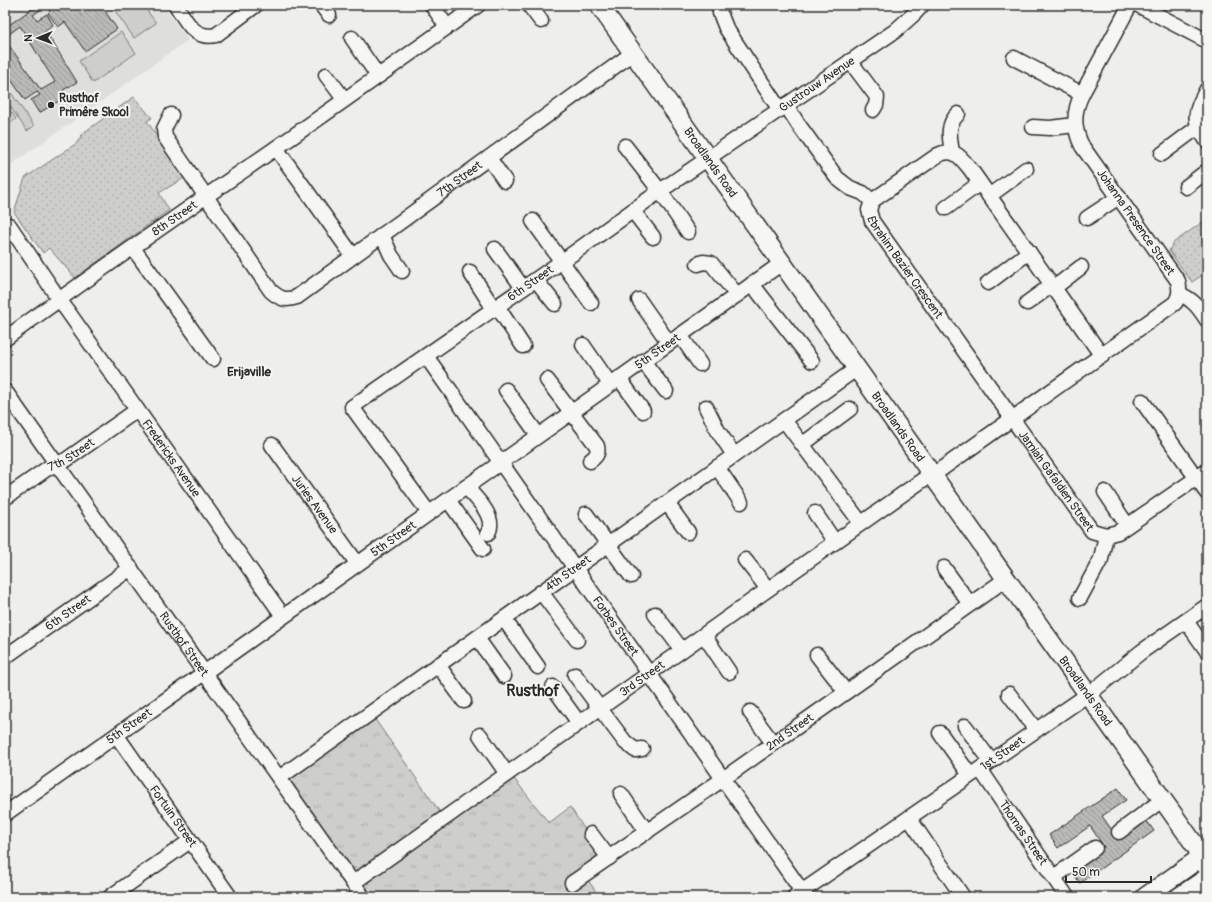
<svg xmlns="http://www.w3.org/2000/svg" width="1212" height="902" font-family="Pangolin,sans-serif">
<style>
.built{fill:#dededb}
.grass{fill:url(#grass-tufts);stroke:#7c7c7a}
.park{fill:url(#park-dots);stroke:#7c7c7a}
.pitch{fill:#cececa;stroke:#7c7c7a}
.building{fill:url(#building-back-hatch);stroke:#2b2b2b}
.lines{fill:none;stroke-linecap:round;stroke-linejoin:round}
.minor-casing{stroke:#2b2b2b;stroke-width:17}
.major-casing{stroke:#2b2b2b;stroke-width:21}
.minor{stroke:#f6f6f2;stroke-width:14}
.major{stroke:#f6f6f2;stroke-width:18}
.poi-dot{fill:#2b2b2b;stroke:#f6f6f2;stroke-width:1.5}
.labels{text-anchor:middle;stroke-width:4;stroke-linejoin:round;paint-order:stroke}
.street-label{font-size:12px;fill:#2b2b2b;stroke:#f6f6f2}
.poi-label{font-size:12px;font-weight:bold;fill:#2b2b2b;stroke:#f6f6f2;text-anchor:start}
.neighbourhood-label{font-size:13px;font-weight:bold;fill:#2b2b2b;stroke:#f6f6f2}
.district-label{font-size:16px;font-weight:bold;fill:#2b2b2b;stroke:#f6f6f2}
</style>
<defs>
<pattern id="grass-tufts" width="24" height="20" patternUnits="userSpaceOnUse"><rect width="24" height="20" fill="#cececa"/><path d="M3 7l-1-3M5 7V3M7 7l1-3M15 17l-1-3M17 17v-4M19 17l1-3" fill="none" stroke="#b1b1ae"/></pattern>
<pattern id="park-dots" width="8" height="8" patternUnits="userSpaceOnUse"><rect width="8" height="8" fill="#cececa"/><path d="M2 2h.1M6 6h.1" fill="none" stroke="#b1b1ae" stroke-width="1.8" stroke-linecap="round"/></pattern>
<pattern id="building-back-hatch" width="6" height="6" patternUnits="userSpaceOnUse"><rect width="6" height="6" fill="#babab7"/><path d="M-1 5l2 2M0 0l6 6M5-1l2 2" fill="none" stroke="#979795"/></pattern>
</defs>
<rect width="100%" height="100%" fill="#eeeeea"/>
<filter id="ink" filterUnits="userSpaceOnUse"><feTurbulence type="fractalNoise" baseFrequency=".025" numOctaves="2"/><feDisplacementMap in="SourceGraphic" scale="8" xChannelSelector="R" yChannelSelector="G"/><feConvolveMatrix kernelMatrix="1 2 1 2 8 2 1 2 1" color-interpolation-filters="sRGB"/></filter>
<g filter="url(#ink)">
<!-- built -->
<path class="built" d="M5,5H163L188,40L5,169Z"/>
<!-- grass -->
<path class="grass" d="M374,718L442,815L360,870L351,867L348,864L291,784V778Z
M512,776L549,823L570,807L603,857L582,872L600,897H371L367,889L369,879Z"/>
<!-- park -->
<path class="park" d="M134,97L152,118L147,121L184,178L159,193L169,210L75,278L49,248L43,253L14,212L25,178L77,143L83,133Z
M1207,219V272L1192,282L1169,251L1173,243Z"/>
<!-- pitch -->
<path class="pitch" d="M111,5H143L156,23L134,38Z
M121,32L136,53L93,83L79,61Z
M5,84L34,126L27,131L5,99Z
M5,103L16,119L5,127Z"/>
<!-- building -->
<path class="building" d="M31,5H47L33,15L37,20L47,14L53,25L45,30L77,82L63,90L67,96L39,113L31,100L40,95L37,92L25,100L5,71V40L41,90L55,82L20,26L5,37V20L9,25L33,8Z
M53,5H101L117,29L85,51L65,22L58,27L48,13L50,11L48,9Z
M1118,788L1126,800L1102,816L1116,836L1144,817L1154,831L1080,883L1071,870L1104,847L1090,826L1058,848L1049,835Z"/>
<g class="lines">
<!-- minor casing -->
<g class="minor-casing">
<g id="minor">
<path d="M176,5C186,21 194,40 216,35L256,5"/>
<path d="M321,5L329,15"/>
<path d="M432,5L447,27"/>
<path d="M529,5L541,21"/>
<path d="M719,5L720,13L726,28L780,110"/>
<path d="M1138,5L1207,41"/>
<path d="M352,38L378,76"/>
<path d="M1014,58L1082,94"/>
<path d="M850,61L877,97L876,105L873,110"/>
<path d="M326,75L344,99"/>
<path d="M1207,89C1195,112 1191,119 1207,141"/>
<path d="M786,105L798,124L837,178L850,188L863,193L872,201"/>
<path id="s1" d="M171,115L164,129L165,137L271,291C280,299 286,301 297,297L633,53"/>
<path d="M1033,127L1050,128L1075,125"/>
<path d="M625,146L660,191L688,232"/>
<path d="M276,148L353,256"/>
<path d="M952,152C950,139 946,125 958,114"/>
<path d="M1162,154L1198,127"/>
<path d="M489,158L505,181"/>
<path d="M1186,187L1207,171"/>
<path d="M989,196L1026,169"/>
<path d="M946,208L980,183"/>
<path d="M633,211L653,237"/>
<path d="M1087,218L1119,197"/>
<path d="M533,221L591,303"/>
<path id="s2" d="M9,225L59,299L283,616"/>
<path d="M382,235L391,255L402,271"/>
<path d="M133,248L213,359"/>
<path d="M495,249L523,288"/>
<path d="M698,264L703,262L711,263L737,295"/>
<path d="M470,272L494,309"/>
<path d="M536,280L555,304"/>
<path d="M988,283L1029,252"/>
<path d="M752,284L812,361"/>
<path d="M1054,288L1081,267"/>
<path d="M1179,294C1193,299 1199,308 1207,320"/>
<path d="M639,300L669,343"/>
<path d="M1027,303L1052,285"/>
<path d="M497,306L523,346"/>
<path d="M680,335L700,364"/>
<path id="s3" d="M5,339C94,273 185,211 276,148C344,101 411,53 478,5"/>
<path d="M583,345L610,384"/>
<path id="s4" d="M426,356L806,897"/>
<path id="s5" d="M1102,356L971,170C961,158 955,147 938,155L872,201L869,210L872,221L1092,531L1106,535L1118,532L1207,471"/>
<path d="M643,361L666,391"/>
<path d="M619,378L643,411"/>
<path d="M547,380L597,446C599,454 595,457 590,461"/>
<path d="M506,390L538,435"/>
<path id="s6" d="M5,391L363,897"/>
<path d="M1142,401L1207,493"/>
<path d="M706,407L718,431L734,455"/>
<path d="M784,420L861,523"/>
<path d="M803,444L850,409"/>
<path id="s7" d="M272,445L357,563"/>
<path d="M717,467L741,502"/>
<path d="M466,487C476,498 497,517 488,533"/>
<path d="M1105,492L1127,525"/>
<path id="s8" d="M5,498L48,468L66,460L137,410"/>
<path d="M448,500L483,549"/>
<path d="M667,503L688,532"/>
<path id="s9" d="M429,513L352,407L561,262L660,191L895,31L914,14L922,5"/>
<path d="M815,513L835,542"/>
<path d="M586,514L631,576"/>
<path d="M745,560L768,589"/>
<path d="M944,568L970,604"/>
<path d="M541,592L577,640"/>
<path d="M1080,598L1101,559L1106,535"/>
<path d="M655,614L682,650"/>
<path d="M504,619L538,667"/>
<path d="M1186,621L1207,651"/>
<path d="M704,635L729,672"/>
<path d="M477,638L504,676"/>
<path d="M817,655L846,692"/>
<path id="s10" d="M5,657L131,568"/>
<path d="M438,665L464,701"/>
<path d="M575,675L625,742L635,750L642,749"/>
<path d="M553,687L579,723"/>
<path d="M1009,694L1036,730"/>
<path d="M750,712L773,743"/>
<path d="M965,726L991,761"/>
<path d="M940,733L970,775"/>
<path d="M480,735L507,774"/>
<path id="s11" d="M117,736L230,897"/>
<path id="s12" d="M980,769L1067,897"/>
<path id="s13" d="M279,778L856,369"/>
<path d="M621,794L647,832"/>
<path id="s14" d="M5,814L782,263"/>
<path d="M909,818L963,897"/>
<path d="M1119,832L1162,800"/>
<path d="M591,834L609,858"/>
<path d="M1054,877L1095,848"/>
<path id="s15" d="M353,883L924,479L940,470L1175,303C1180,296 1180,290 1178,281L1082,146C1073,128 1073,112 1082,94L1130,5"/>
<path id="s16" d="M572,883L723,779L1006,579"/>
<path d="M110,897L190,841"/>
<path id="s17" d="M794,897L1093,691L1141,652L1207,606"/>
</g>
</g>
<!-- major casing -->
<g class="major-casing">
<g id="major">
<path id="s18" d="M599,5L1197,848L1200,858L1207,867"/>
<path d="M1145,897L1207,853"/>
<path d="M1179,897L1207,878"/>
</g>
</g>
<!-- minor -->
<use href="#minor" class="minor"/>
<!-- major -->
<use href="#major" class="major"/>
</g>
</g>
<!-- markers -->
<circle class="poi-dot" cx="51" cy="105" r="4"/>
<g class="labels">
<!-- street labels -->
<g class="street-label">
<text dy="4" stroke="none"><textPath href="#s9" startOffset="697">Gustrouw Avenue</textPath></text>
<text dy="4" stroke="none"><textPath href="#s18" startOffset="193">Broadlands Road</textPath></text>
<text dy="4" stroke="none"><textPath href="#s1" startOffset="440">7th Street</textPath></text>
<text dy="4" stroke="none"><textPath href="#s3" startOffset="208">8th Street</textPath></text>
<text transform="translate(1136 222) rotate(55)" y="4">Johanna Presence Street</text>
<text dy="4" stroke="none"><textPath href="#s5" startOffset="426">Ebrahim Bazier Crescent</textPath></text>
<text dy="4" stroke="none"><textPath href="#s9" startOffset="348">6th Street</textPath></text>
<text dy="4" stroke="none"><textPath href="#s14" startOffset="800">5th Street</textPath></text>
<text dy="4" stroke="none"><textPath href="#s18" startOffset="517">Broadlands Road</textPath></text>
<text dy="4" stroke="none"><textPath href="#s8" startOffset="79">7th Street</textPath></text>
<text dy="4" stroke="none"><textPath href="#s2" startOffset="284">Fredericks Avenue</textPath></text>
<text dy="4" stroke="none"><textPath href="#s5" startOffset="688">Jamiah Gafaldien Street</textPath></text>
<text dy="4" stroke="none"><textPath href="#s7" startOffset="73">Juries Avenue</textPath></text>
<text dy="4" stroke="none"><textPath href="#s14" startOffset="476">5th Street</textPath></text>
<text dy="4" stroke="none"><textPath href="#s13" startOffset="354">4th Street</textPath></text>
<text dy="4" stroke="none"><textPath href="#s10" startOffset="77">6th Street</textPath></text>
<text dy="4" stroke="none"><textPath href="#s4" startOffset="330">Forbes Street</textPath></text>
<text dy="4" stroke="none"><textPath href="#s6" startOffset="310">Rusthof Street</textPath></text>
<text dy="4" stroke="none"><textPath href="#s15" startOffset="354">3rd Street</textPath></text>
<text dy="4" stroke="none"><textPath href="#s18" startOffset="841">Broadlands Road</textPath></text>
<text dy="4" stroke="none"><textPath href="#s14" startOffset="152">5th Street</textPath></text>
<text dy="4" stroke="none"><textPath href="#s16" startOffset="265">2nd Street</textPath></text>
<text dy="4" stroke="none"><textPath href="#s17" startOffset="253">1st Street</textPath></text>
<text dy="4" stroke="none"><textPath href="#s11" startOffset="98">Fortuin Street</textPath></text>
<text dy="4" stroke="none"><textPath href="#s12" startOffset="77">Thomas Street</textPath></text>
</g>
<!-- poi labels -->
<g class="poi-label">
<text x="59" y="102">Rusthof<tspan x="59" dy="14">Primêre Skool</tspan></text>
</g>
<!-- neighbourhood labels -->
<g class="neighbourhood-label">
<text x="249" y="376">Erijaville</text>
</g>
<!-- district labels -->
<g class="district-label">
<text x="533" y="696">Rusthof</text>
</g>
</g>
<!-- margin -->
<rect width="1212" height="902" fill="none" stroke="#f6f6f2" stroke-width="20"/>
<rect x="10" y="10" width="1192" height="882" fill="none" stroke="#2b2b2b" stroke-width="1.5" filter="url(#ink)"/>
<!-- north arrow -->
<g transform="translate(38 38) rotate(269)" stroke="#f6f6f2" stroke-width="3" paint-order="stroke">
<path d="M0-3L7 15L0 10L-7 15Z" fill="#2b2b2b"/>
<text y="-6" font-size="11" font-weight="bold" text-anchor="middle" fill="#2b2b2b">N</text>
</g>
<!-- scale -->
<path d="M1066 876v6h85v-6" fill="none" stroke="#2b2b2b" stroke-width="2"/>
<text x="1072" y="876" font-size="12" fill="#2b2b2b" stroke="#f6f6f2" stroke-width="3" paint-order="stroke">50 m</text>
</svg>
